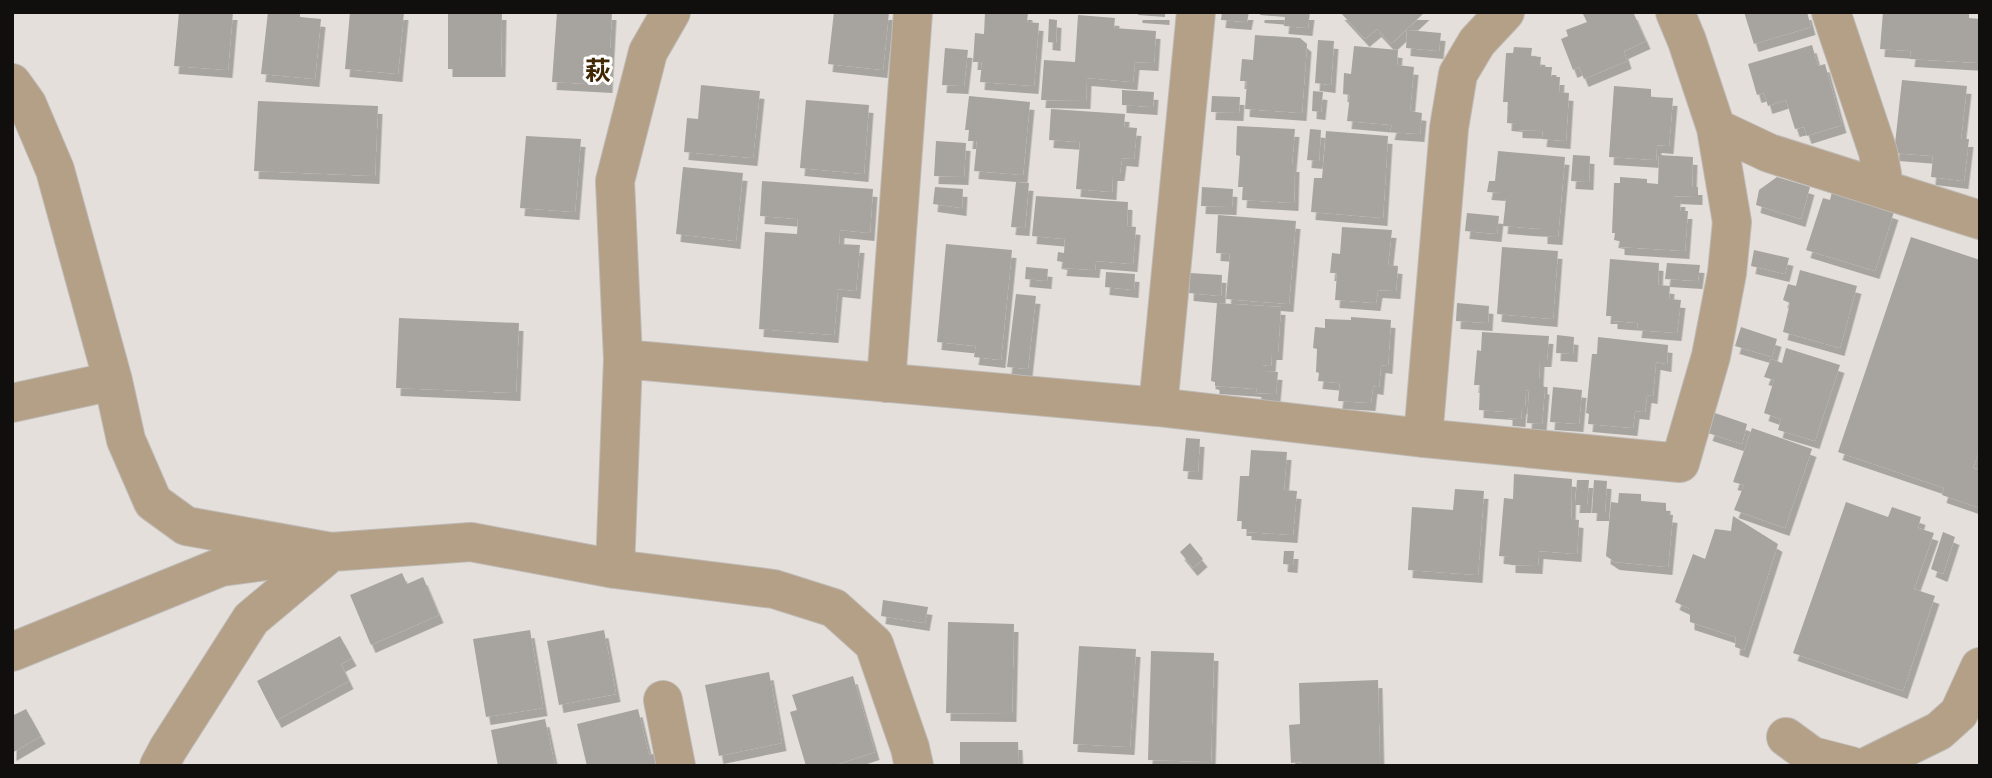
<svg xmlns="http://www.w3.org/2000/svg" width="1992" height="778" font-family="'Source Sans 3','Noto Sans JP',sans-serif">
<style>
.building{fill:#a7a39e;filter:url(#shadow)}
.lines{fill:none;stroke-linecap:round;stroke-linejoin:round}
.street-casing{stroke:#bebab5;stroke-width:40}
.street{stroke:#b49f87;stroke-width:38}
.labels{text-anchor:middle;stroke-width:6;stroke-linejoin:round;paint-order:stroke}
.quarter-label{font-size:26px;font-weight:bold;fill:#412805;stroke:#fff}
</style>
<defs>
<filter id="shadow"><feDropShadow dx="4.5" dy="8" stdDeviation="0" flood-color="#0004"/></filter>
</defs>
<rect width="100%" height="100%" fill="#e4dfda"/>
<!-- building -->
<path class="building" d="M179,12H233L228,70L174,66Z
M268,12H300V17L321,19L315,79L261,74Z
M350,12H404L398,74L345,69Z
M448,12H502L501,69H448Z
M557,12H612L608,85L552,82Z
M834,12H889L883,70L828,64Z
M985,12H1028L1027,22L1039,23L1034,86L980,82L982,62H973L975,33L984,34Z
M1138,12H1165V17L1138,15Z
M1222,12H1249L1247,22L1221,20Z
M1260,12H1310L1308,28L1284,26L1285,17L1260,15Z
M1340,12H1425L1391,44L1377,29L1365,39Z
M1582,12H1633L1646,41L1624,51L1627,61L1584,79L1579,67L1573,70L1561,39L1568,36L1566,30L1587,22Z
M1744,12H1807L1811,27L1754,44Z
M1883,12H1969V18L1980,19V63L1910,59L1911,51L1880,49Z
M1078,15L1115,18L1114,28L1156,31L1154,63L1135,62L1133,82L1087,78L1086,101L1041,100L1044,60L1075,62Z
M1049,19L1057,20L1056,43L1048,42Z
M1407,30L1441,33L1439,51L1406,48Z
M1255,35L1300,38L1307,44L1302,113L1245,109L1247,81H1240L1242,59L1253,60Z
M1318,40L1334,41L1331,85L1315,83Z
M1812,45L1818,66L1825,64L1842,125L1807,136L1804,127L1795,129L1786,100L1768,106L1764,93L1757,95L1748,64Z
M1354,46L1398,50L1397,65L1414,67L1410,111L1422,113L1420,134L1390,132L1392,125L1347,121L1350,95L1343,94L1344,73L1351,74Z
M1514,47L1532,48L1531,56L1541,57L1540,67H1552L1551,77H1560L1559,92L1569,93L1566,141L1542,139L1543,131L1518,130V124L1507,123L1508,102H1503L1506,53H1513Z
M945,48L968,50L964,86L942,85Z
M1902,80L1967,86L1961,139H1969L1964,181L1931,177L1933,156L1894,153Z
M701,85L760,91L753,158L684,152L687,118L698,119Z
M1614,86L1651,89V97L1673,98L1669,146L1657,145L1656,160L1609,157Z
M1122,90L1154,92L1153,107L1122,105Z
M1313,91L1323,92L1321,112L1312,111Z
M969,96L1030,102L1023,175L974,171L977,141H968L969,130H965Z
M1212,96L1240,97L1239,113L1211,112Z
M806,100L869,105L864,174L800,168Z
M258,101L378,106L375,176L254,171Z
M1051,109L1125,114L1124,127L1137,128L1134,159L1122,158L1120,173H1113L1112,192L1076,189L1080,142L1049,140Z
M1237,126L1295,129L1292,164H1295L1294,203L1242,200L1243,187H1238L1240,156L1236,155Z
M1310,129L1321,130L1319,161L1307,160Z
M1326,131L1388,136L1383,218L1311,212L1314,178H1322Z
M526,136L581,139L575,212L520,208Z
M936,141L966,143L964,177L934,176Z
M1498,151L1565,157L1558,237L1543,236V229L1503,226L1506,199H1501V193L1487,192L1489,181H1495Z
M1573,155L1590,156L1589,182L1571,181Z
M1659,155L1693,157L1692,187H1698V197L1674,196V199H1681L1680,211H1688L1685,251L1620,247V241L1614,240L1615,233H1612L1614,183H1620V177L1647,179V183L1658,184Z
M683,167L743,173L736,241L676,234Z
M1777,177L1810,187L1801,219L1756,205L1759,190Z
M762,181L873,189L870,233L840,230L839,244L860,245L856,291L838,289L834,335L759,329L765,232L797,234L798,219L760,216Z
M1016,182L1029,183L1025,228L1011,227Z
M935,187L963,189L962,208L933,204Z
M1202,187L1233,189L1232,207L1201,206Z
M1832,192L1894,212L1875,271L1806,250L1823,198L1830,200Z
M1036,196L1128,202L1127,226L1136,227L1133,264L1096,261L1095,270L1062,268L1063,262L1057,261L1058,252L1064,253L1065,239L1032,236Z
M1467,213L1499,216L1497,234L1465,231Z
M1218,215L1296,221L1289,304L1226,299L1230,254L1216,253Z
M1342,227L1392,230L1388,265L1398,266L1396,291L1378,290L1376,303L1335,300L1337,273H1330L1332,253L1340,254Z
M1911,237L1980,260V449L1973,468L1980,470V508L1942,495L1944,488L1838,452Z
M946,244L1012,250L1001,360L974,357L976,346L937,342Z
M1502,247L1558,251L1553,319L1497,314Z
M1754,250L1789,258L1785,274L1751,266Z
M1610,259L1659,263L1658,285L1670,286L1669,299L1681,300L1677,333L1637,330L1638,323L1613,321V316H1606Z
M1667,263L1700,265L1698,281L1665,279Z
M1026,267L1048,269L1047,281L1025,279Z
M1800,270L1857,286L1840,348L1783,332L1790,303L1783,300L1788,284L1796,286Z
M1106,272L1135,274L1134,290L1105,287Z
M1190,273L1222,275L1221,296L1189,293Z
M1016,294L1036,296L1028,369L1007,367Z
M1217,303L1281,307L1278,352H1272L1271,366L1263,365V371L1278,372L1276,394L1256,393L1257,389L1215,386V382L1211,381Z
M1457,303L1489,306L1488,323L1456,321Z
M1351,317L1391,320L1388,366L1381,365L1379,387L1373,386L1371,403L1338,401L1340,383L1318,381L1319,373L1316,372L1317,349L1313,348L1315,327L1325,328V319L1351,320Z
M399,318L519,323L516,393L396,388Z
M1741,327L1777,339L1772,357L1735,346Z
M1482,332L1549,336L1547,359H1540L1539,379H1543V386L1545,387L1542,424L1527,423L1529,391L1526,390L1525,406H1522L1521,419L1508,418V412L1479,410L1480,385H1474L1477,350L1481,351Z
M1557,335L1574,337L1573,354L1556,353Z
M1598,337L1668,345L1667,364L1656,362L1653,396L1647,395L1645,412L1635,411L1633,428L1588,424L1589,414L1586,413L1592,354H1597Z
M1786,348L1840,365L1815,441L1778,430L1781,419L1764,413L1774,380L1764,377L1771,359L1782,363Z
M1553,387L1582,390L1579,424L1550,422Z
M1715,413L1747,424L1742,444L1708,433Z
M1752,428L1812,449L1785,528L1734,510L1744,485L1733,482Z
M1186,438L1200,439L1198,472L1183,471Z
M1251,450L1287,452L1284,490L1297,491L1293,535L1247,532V528H1242V521H1237L1240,476H1249Z
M1514,474L1572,479L1571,519L1579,520L1577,554L1539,551L1538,566L1511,565V557L1499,556L1504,498L1513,499Z
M1577,480H1589L1587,505H1575Z
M1594,480L1607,481L1605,513H1592Z
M1455,489L1484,491L1478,575L1408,570L1412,507L1453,510Z
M1619,493L1641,494V501L1666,503V514L1673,515L1668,567L1615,562L1606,556L1611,502L1618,503Z
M1846,502L1888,517L1892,507L1921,517L1918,528L1934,533L1914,589L1935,596L1903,691L1793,653Z
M1733,516L1778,544L1744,650L1735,647L1736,637L1690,622V609L1675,602L1693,554L1705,559L1715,529L1731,531Z
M1943,532L1955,537L1943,574L1931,569Z
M1190,543L1203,559L1193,568L1180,552Z
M1284,551H1294L1293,565L1283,564Z
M402,573L407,584L423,577L439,615L371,645L350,595Z
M883,600L928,607L925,623L881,616Z
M948,622L1014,624L1012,714L946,713Z
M530,630L543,708L486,717L473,639Z
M604,630L616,694L559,705L547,641Z
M340,636L352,658L341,664L349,681L277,720L257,681Z
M1079,646L1136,649L1130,747L1073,744Z
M1151,651L1214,653L1211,762L1148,760Z
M769,672L782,743L719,756L705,685Z
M853,676L875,752L832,766H806L790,712L797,710L792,695Z
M1378,680L1380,766H1302V762L1291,763L1289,725L1300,724L1299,683Z
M26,709L41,736L12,753V716Z
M638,709L649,755L657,753L660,766H587L577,724Z
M545,719L555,766H498L491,730Z
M960,742H1018L1019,766H960Z"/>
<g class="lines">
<!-- street casing -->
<g class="street-casing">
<path id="street" d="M671,12L648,52L615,181L623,359L1158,407L1423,438L1680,463L1711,356L1727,273L1732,222L1716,128L1687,41L1675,12
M1831,12L1878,152L1882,174L1881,188
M12,83L27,104L55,170L113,381L126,440L153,502L186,526L331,552L471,542L615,569L774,589L834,608L874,644L910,748L914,766
M1716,128L1769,153L1980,220
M886,383L913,12
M12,403L113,381
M1158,407L1196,12
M1423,438L1449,128L1458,74L1477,42L1505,12
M615,569L623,359
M12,652L221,567L294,557
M663,700L676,766
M1786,737L1812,756L1851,766
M159,766L168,749L251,619L331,552
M1868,766L1939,731L1959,713L1980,667"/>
</g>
<!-- street -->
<use href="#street" class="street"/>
</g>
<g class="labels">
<!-- quarter labels -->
<g class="quarter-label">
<text x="598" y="80">萩</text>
</g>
</g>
<!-- border -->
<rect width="1992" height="778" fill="none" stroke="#100f0d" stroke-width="28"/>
</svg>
